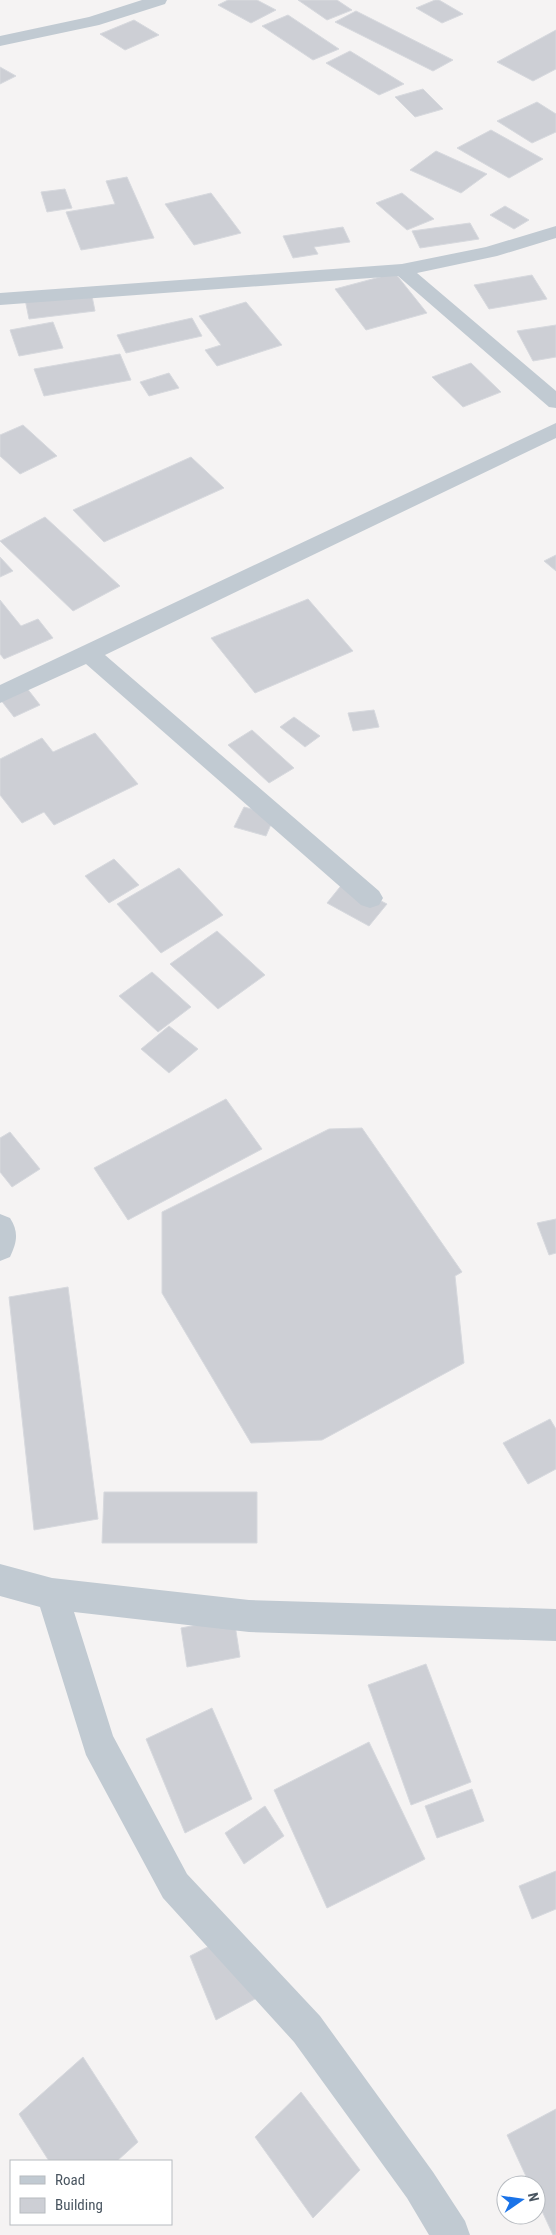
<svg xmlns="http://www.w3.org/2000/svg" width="556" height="2235" font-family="'Roboto Condensed',sans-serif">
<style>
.building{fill:#cdcfd5;stroke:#d7d9de}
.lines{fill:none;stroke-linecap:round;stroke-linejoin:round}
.street{fill:#c1cad2;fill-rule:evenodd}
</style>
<rect width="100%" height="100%" fill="#f5f3f3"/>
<!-- building -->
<path class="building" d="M228,0H257L276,10L251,23L218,5Z
M298,0H337L352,10L327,20Z
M435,0H439L463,14L442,23L416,8Z
M356,11L453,60L433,71L335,22Z
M288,15L339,49L313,60L262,26Z
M134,20L159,35L125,50L100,34Z
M556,30V69L533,81L497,62Z
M350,51L404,84L379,95L326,63Z
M0,67L16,76L0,84Z
M423,89L443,109L415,117L395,97Z
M537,102L556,114V132L532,143L497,121Z
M491,130L543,159L509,178L457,148Z
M436,151L487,174L461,193L410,170Z
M127,177L154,238L81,250L66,212L115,204L106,181Z
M65,189L72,208L47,212L41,192Z
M211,193L241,233L194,245L165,204Z
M402,193L434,219L407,230L376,203Z
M505,206L529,220L514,229L490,215Z
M470,223L479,239L420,248L412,231Z
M343,227L350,242L314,247L318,254L293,258L283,236Z
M395,273L427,313L366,330L335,289Z
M532,275L547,299L489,309L474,285Z
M91,291L95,311L29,319L25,299Z
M246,302L282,345L217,366L205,350L221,345L199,316Z
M192,318L202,336L126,353L117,335Z
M53,322L63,348L19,356L10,330Z
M556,325V357L533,361L517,331Z
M120,354L131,380L44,396L34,369Z
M471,363L501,392L463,407L432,377Z
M169,373L179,388L149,396L140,382Z
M23,425L57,456L20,474L0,456V435Z
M191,457L224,488L104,542L73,510Z
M45,517L120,586L73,611L0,541Z
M556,555V571L544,561Z
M0,557L13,571L0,577Z
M308,599L353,651L255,693L211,638Z
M0,600L21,626L38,619L53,638L4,659L0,654Z
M26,687L40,705L14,717L0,699Z
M374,710L379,727L353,731L348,713Z
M294,717L320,736L305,747L280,727Z
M252,730L294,768L269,783L228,745Z
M95,733L138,784L54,825L44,812L22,823L0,795V759L42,738L53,752Z
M244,807L275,815L266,836L234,827Z
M114,859L139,885L109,903L85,876Z
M179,868L223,915L161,953L117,904Z
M344,882L387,904L369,926L327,903Z
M217,931L265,975L218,1009L170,964Z
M152,972L191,1007L158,1032L119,996Z
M169,1026L198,1049L169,1073L141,1049Z
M226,1099L262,1149L128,1220L94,1168Z
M362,1128L462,1272L455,1276L464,1363L322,1440L251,1443L162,1293V1212L329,1129Z
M10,1132L40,1169L12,1187L0,1172V1138Z
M556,1219V1253L549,1255L537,1223Z
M68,1287L98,1519L34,1530L9,1297Z
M550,1419L556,1429V1469L528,1484L503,1443Z
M104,1492H257V1543H102Z
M234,1618L240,1657L187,1667L181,1628Z
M426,1664L471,1782L411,1805L368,1685Z
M212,1708L252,1799L185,1833L146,1739Z
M369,1742L425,1859L327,1908L274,1790Z
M472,1789L484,1821L437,1838L425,1806Z
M265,1806L284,1836L244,1864L225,1833Z
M556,1871V1909L532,1919L519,1886Z
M239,1931L266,1993L216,2020L190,1956Z
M83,2057L138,2142L117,2161H49L19,2114Z
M301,2092L360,2170L313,2218L255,2137Z
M556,2109V2235H553L536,2198V2185H530L507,2135Z"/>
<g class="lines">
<!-- street -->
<path class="street" d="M142,0H167L165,4L99,25L0,46V36L89,17Z
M556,226V238L497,256L417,273L556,391V408L549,407L398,276L0,305V293L402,264L486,247Z
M556,423V438L105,655L379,891L383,898L379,905L370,908L361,905L86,664L0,703V685Z
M0,1214L10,1218C19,1232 17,1242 10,1257L0,1261Z
M0,1564L52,1578L249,1600L556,1609V1641L249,1632L74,1612L113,1736L187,1874L320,2016L433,2172L465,2221L470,2235H429L407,2198L294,2042L163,1898L86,1755L40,1607L0,1596Z"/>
</g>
<!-- legend -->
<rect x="10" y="2160" width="162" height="65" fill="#ffffff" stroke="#b7bbc0"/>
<rect x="20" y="2176" width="25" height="8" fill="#c1cad2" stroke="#b7bbc0"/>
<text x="55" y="2185" font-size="15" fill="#4a5661">Road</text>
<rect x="20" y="2198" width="25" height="15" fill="#cdcfd5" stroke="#b7bbc0"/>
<text x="55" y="2210" font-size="15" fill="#4a5661">Building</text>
<!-- north arrow -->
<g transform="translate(521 2200) rotate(77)"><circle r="24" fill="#ffffff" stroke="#b7bbc0"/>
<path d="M0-4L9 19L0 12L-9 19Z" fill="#1a73e8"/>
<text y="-8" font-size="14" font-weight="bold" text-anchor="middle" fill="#4a5661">N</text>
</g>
</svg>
